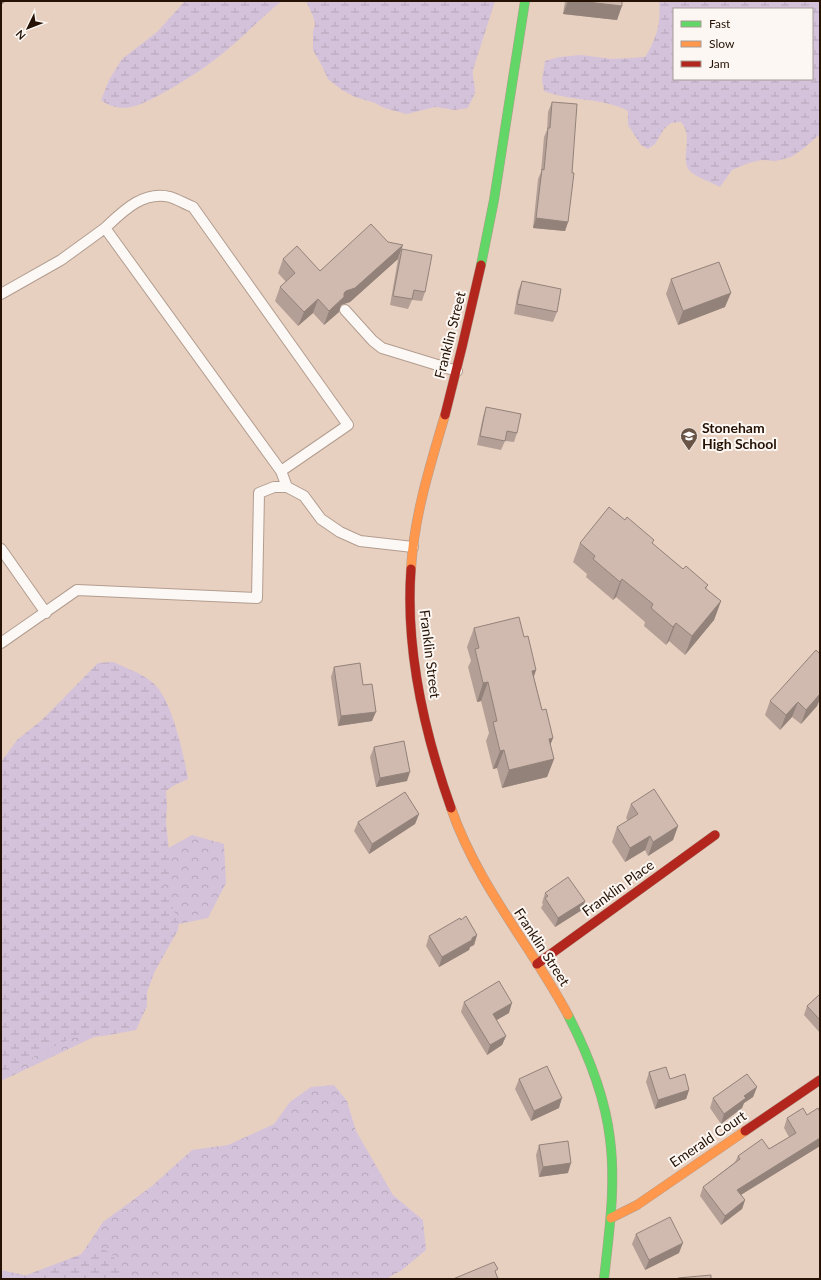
<svg xmlns="http://www.w3.org/2000/svg" width="821" height="1280" font-family="Lato,sans-serif">
<style>
.forest{fill:url(#forest-crowns)}
.wetland{fill:url(#wetland-marsh);fill-rule:evenodd}
.lines{fill:none;stroke-linecap:round;stroke-linejoin:round}
.lane-casing{stroke:#b29d8f;stroke-width:12}
.fast-casing{stroke:#b29d8f;stroke-width:10}
.slow-casing{stroke:#b29d8f;stroke-width:10}
.jam-casing{stroke:#b29d8f;stroke-width:10}
.lane{stroke:#fcf8f6;stroke-width:10}
.fast{stroke:#63d668;stroke-width:9}
.slow{stroke:#ff974d;stroke-width:9}
.jam{stroke:#b3261e;stroke-width:9}
.wall{fill:#b39f96}
.shaded-wall{fill:#92827a}
.building{fill:#d0b9ae;stroke:#92827a}
.labels{text-anchor:middle;stroke-width:4;stroke-linejoin:round;paint-order:stroke}
.street-label{font-size:14px;fill:#251204;stroke:#fcf7f3}
.poi-label{font-size:14px;font-weight:bold;fill:#251204;stroke:#fcf7f3;text-anchor:start}
</style>
<defs>
<pattern id="forest-crowns" width="20" height="18" patternUnits="userSpaceOnUse"><rect width="20" height="18" fill="#d4c2da"/><path d="M2 6a3 3 0 1 1 6 0M12 15a3 3 0 1 1 6 0" fill="none" stroke="#b6a6b9"/></pattern>
<pattern id="wetland-marsh" width="20" height="14" patternUnits="userSpaceOnUse"><rect width="20" height="14" fill="#d4c2da"/><path d="M1 5h8M5 5V1M11 12h8M15 12V8" fill="none" stroke="#b6a6b9"/></pattern>
</defs>
<rect width="100%" height="100%" fill="#e8d0c0"/>
<!-- forest -->
<path class="forest" d="M192,835L224,844L226,883L208,918L174,925L130,1020L1,1081V984L165,850Z
M334,1085L347,1101L356,1131L393,1195L423,1220L426,1250L402,1270L386,1279H61L83,1252L103,1222L152,1186L192,1150L228,1145L274,1124L290,1102L311,1087Z
M1,1270L42,1279H1Z"/>
<!-- wetland -->
<path class="wetland" d="M185,1H282C265,14 250,30 234,44C212,63 189,79 163,93C143,104 122,116 101,100L109,80L122,59L157,32Z
M306,1H495L473,70C472,77 475,83 475,90C475,96 470,102 468,108L455,110L435,107L407,114L384,108L375,103L355,97L342,90L328,79L322,66L313,50V32L315,24L313,16Z
M659,1H820V134L803,149L791,157L776,161L761,160L749,163L732,170L720,187C711,182 695,177 689,170C680,159 694,136 681,122L671,123L664,129L655,144L648,149L641,145L628,125V111C602,97 572,102 544,91L542,80L545,61L559,57L581,55L612,59L645,57C657,38 661,23 659,1ZM674,9H812V79H674Z
M113,662C128,669 148,675 158,688C173,707 184,755 188,779L173,786L166,791L167,805L166,823L171,869L163,885L179,923L178,930L155,971L147,992V1006L136,1030L103,1036L72,1038L38,1054L1,1078V762L17,740L42,720L98,663Z
M99,1249C102,1250 106,1250 109,1252C115,1255 121,1272 120,1279H16L87,1252Z"/>
<g class="lines">
<!-- lane casing -->
<g class="lane-casing">
<path id="lane" d="M105,228C122,212 143,190 170,197C177,199 185,204 193,207L348,425L281,471
M1,294L61,260L105,228L281,471L287,487
M345,310L373,341L382,348L457,371
M1,549L46,613
M1,643L77,590L257,598L259,493L274,487H287L304,496L321,519L340,532L360,541L413,547"/>
</g>
<!-- fast casing -->
<g class="fast-casing">
<path id="fast" d="M481,265L494,200L525,1
M568,1015C588,1054 605,1095 610,1139C616,1186 609,1233 604,1279"/>
</g>
<!-- slow casing -->
<g class="slow-casing">
<path id="slow" d="M411,569C414,516 430,466 445,415
M451,808C478,886 530,944 568,1015
M611,1218L637,1205L745,1131"/>
</g>
<!-- jam casing -->
<g class="jam-casing">
<path id="jam" d="M445,415L462,347L481,265
M411,569C405,651 424,732 451,808
M537,964L715,835
M745,1131L820,1080"/>
</g>
<!-- lane -->
<use href="#lane" class="lane"/>
<!-- fast -->
<use href="#fast" class="fast"/>
<!-- slow -->
<use href="#slow" class="slow"/>
<!-- jam -->
<use href="#jam" class="jam"/>
</g>
<!-- wall -->
<path class="wall" d="M565,1H622L617,20L563,14Z
M552,102L572,173L568,222L565,231L533,228L538,179L541,172L544,137L547,130L548,112Z
M402,249L425,292L422,301L412,300L408,309L390,305L398,259Z
M283,259L320,271L398,259L350,302L341,305L339,312L324,325L313,313L298,326L275,301L280,287L286,282L278,273Z
M671,279L725,307L678,325L666,294Z
M522,281L557,312L553,322L514,314L518,291Z
M486,407L517,433L514,442L505,441L501,450L477,445L483,417Z
M580,543L653,544L683,569L708,585L706,589L721,601L714,620L685,655L669,641L666,645L644,626L645,622L616,597L613,600L586,577L587,574L573,562Z
M474,628L524,637L536,670L534,677L542,710L553,738L550,745L554,759L547,777L502,788L497,768L493,769L486,741L489,733L481,701L477,702L468,667L471,661L467,647Z
M820,654V699L817,706L801,724L792,717L780,730L765,715L770,701Z
M334,667L363,685L372,721L338,726L331,677Z
M374,747L407,781L376,787L370,757Z
M631,804L678,826L673,840L648,856L645,850L625,862L612,842L617,827L628,821L626,818Z
M419,814L415,824L369,854L354,831L358,822Z
M545,893L585,901L582,910L555,927L541,908L543,904L542,903Z
M461,920L477,935L474,945L470,947L469,950L439,967L426,946L429,936Z
M820,994V1033L804,1015L807,1006Z
M464,1002L509,1013L496,1020L506,1036L502,1045L487,1055L461,1012Z
M649,1072L670,1079L689,1090L686,1099L655,1109L646,1082Z
M519,1079L559,1108L531,1121L515,1089Z
M757,1087L753,1097L744,1103L742,1108L721,1124L710,1108L713,1098Z
M820,1112V1146L741,1195L745,1200L742,1209L721,1225L700,1196L703,1187L735,1162L738,1156L769,1149L789,1137L784,1128L787,1118L807,1115Z
M539,1145L568,1173L539,1177L536,1155Z
M636,1234L679,1253L645,1270L632,1244Z"/>
<!-- shaded-wall -->
<path class="shaded-wall" d="M1,1H6L1,5Z
M568,1H579L622,6L617,20L563,14Z
M536,218L568,222L565,231L533,228Z
M403,245L398,259L350,302L341,305L339,312L324,325L329,311L346,291Z
M731,293L725,307L678,325L683,311Z
M318,299L313,313L298,326L304,312Z
M622,579L616,597L613,600L620,582Z
M721,601L714,620L685,655L692,636Z
M676,623L669,641L666,645L673,627Z
M536,670L529,689L532,671Z
M488,682L481,701L477,702L483,683Z
M820,687V699L817,706L801,724L806,710Z
M798,702L792,717L780,730L786,715Z
M376,712L372,721L338,726L341,716Z
M553,738L546,756L549,739Z
M504,750L497,768L493,769L500,751Z
M554,759L547,777L502,788L509,770Z
M410,772L407,781L376,787L380,778Z
M419,814L415,824L369,854L372,844Z
M678,826L673,840L648,856L653,842Z
M650,836L645,850L625,862L630,848Z
M585,901L582,910L555,927L558,918Z
M477,935L474,945L470,947L469,950L439,967L442,957Z
M512,1003L509,1013L490,1024L493,1014Z
M506,1036L502,1045L487,1055L490,1045Z
M757,1087L753,1097L744,1103L742,1108L721,1124L724,1114L744,1096Z
M689,1090L686,1099L655,1109L658,1100Z
M562,1098L559,1108L531,1121L534,1111Z
M820,1138V1146L734,1199L737,1190Z
M571,1163L568,1173L539,1177L543,1167Z
M745,1200L742,1209L721,1225L725,1216Z
M683,1243L679,1253L645,1270L649,1260Z"/>
<!-- building -->
<path class="building" d="M579,1H622V6Z
M552,102L577,104L572,173H574L568,222L536,218L542,169L544,170L548,128H550Z
M371,224L388,242L403,245L355,288L346,291L344,293V297L329,311L318,299L304,312L280,287L295,273L283,259L297,246L320,271Z
M402,249L432,255L425,292L414,290L412,299L393,296Z
M719,262L731,293L683,311L671,279Z
M522,281L561,289L557,312L517,304Z
M486,407L521,414L517,433L507,431L505,441L480,436Z
M609,507L625,520L627,517L654,540L652,543L683,569L686,566L708,585L705,588L721,601L692,636L676,623L673,627L651,608L653,604L622,579L620,582L593,559L595,556L580,543Z
M519,617L524,637L528,636L536,670L532,671L542,710L546,709L553,738L549,739L554,759L509,770L504,750L500,751L493,722L497,721L488,682L483,683L475,649L479,648L474,628Z
M816,650L820,654V687L819,688L820,689V694L806,710L798,702L786,715L770,701Z
M360,663L363,685L372,684L376,712L341,716L334,667Z
M404,741L410,772L380,778L374,747Z
M654,789L678,826L653,842L650,836L630,848L617,827L638,814L631,804Z
M405,792L419,814L372,844L358,822Z
M568,877L585,901L558,918L545,898L548,896L545,893Z
M466,916L477,935L472,938V940L442,957L429,936L460,918L461,920Z
M499,981L512,1003L493,1014L506,1036L490,1045L464,1002Z
M820,994V1020L807,1006Z
M547,1066L562,1098L534,1111L519,1079Z
M666,1067L670,1079L685,1074L689,1090L658,1100L649,1072Z
M747,1074L757,1087L744,1096L746,1098L724,1114L713,1098Z
M803,1108L807,1115L818,1108L820,1112V1138L737,1190L745,1200L725,1216L703,1187L740,1159L738,1156L762,1139L769,1149L796,1133L787,1118Z
M568,1141L571,1163L543,1167L539,1145Z
M670,1217L683,1243L649,1260L636,1234Z
M494,1262L498,1269L495,1271L498,1279H453Z
M711,1275V1279H678V1278Z"/>
<!-- icons -->
<defs>
<g id="school-pin" transform="scale(0.9)"><path d="M0 17L-7.5 6A9.5 9.5 0 1 1 7.5 6Z" fill="#695446" stroke="#fcf7f3"/><path d="M0-5L7-2L0 1L-7-2ZM-4 1L0 2.5L4 1V4Q0 6-4 4Z" fill="#fff"/></g>
</defs>
<g fill-rule="evenodd">
<use href="#school-pin" x="689" y="436"/>
</g>
<g class="labels">
<!-- street labels -->
<g class="street-label">
<text transform="translate(450 335) rotate(-76)" y="5">Franklin Street</text>
<text transform="translate(430 654) rotate(83)" y="5">Franklin Street</text>
<text transform="translate(618 888) rotate(-36)" y="5">Franklin Place</text>
<text transform="translate(542 947) rotate(57)" y="5">Franklin Street</text>
<text transform="translate(708 1139) rotate(-34)" y="5">Emerald Court</text>
</g>
<!-- poi labels -->
<g class="poi-label">
<text x="702" y="433">Stoneham<tspan x="702" dy="16">High School</tspan></text>
</g>
</g>
<!-- border -->
<rect width="821" height="1280" fill="none" stroke="#251204" stroke-width="4"/>
<!-- legend -->
<rect x="673" y="8" width="140" height="72" fill="#fcf7f3" stroke="#a69b93"/>
<rect x="681" y="21" width="20" height="6" fill="#63d668" stroke="#a69b93"/>
<text x="709" y="28" font-size="12" fill="#251204">Fast</text>
<rect x="681" y="41" width="20" height="6" fill="#ff974d" stroke="#a69b93"/>
<text x="709" y="48" font-size="12" fill="#251204">Slow</text>
<rect x="681" y="61" width="20" height="6" fill="#b3261e" stroke="#a69b93"/>
<text x="709" y="68" font-size="12" fill="#251204">Jam</text>
<!-- north arrow -->
<g transform="translate(28 28) rotate(227)" stroke="#fcf7f3" stroke-width="3" paint-order="stroke">
<path d="M0-3L7 15L0 10L-7 15Z" fill="#251204"/>
<text y="-6" font-size="11" font-weight="bold" text-anchor="middle" fill="#251204">N</text>
</g>
</svg>
